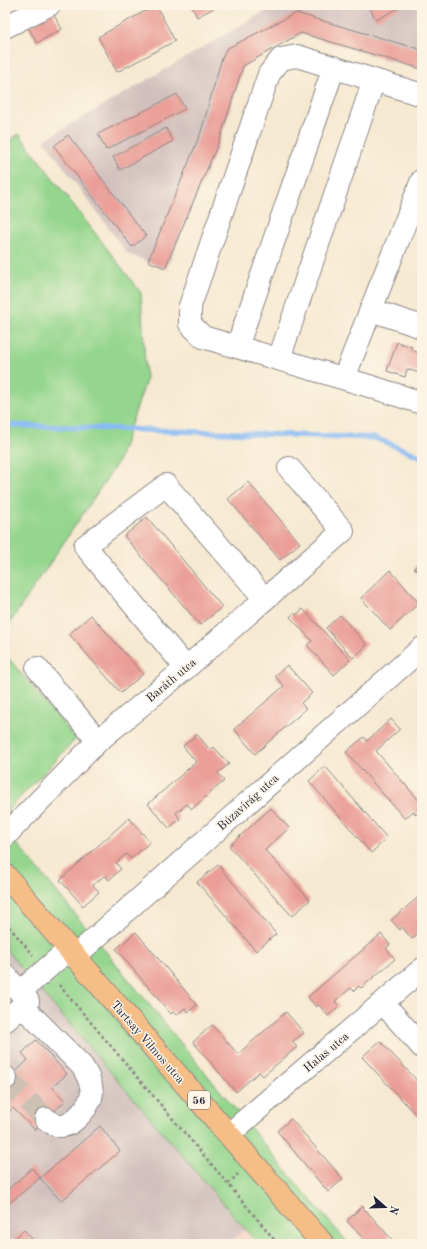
<svg xmlns="http://www.w3.org/2000/svg" width="427" height="1249" font-family="'Old Standard TT',serif">
<style>
.built{fill:#f5d3c2}
.industrial{fill:#d1c0bd}
.green{fill:#94d68d;stroke:#5b7c64}
.lines{fill:none;stroke-linecap:round;stroke-linejoin:round}
.stream{stroke:#88baf5;stroke-width:5.5}
.building{fill:#ea9e97}
.minor-tunnel{stroke:#ccc1b3;stroke-width:22;stroke-dasharray:22 11;stroke-linecap:butt}
.minor-casing{stroke:#8c8686;stroke-width:24}
.major-casing{stroke:#8c8686;stroke-width:24}
.path{stroke:#8c8686;stroke-width:2.5;stroke-dasharray:3 3;stroke-linecap:butt}
.minor{stroke:#fff;stroke-width:22}
.major{stroke:#f6be87;stroke-width:22}
.labels{text-anchor:middle;stroke-width:3;stroke-linejoin:round;paint-order:stroke}
.shield{fill:#fcf5e5;stroke:#63616e;stroke-width:1}
.shield-label{font-size:11px;font-weight:bold;fill:#22223b}
.street-label{font-size:12px;fill:#22223b;stroke:#fcf5e5}
</style>
<rect width="100%" height="100%" fill="#fcf5e5"/>
<filter id="ink" filterUnits="userSpaceOnUse"><feTurbulence type="fractalNoise" baseFrequency=".025" numOctaves="2"/><feDisplacementMap in="SourceGraphic" scale="8" xChannelSelector="R" yChannelSelector="G"/><feConvolveMatrix kernelMatrix="1 2 1 2 8 2 1 2 1" color-interpolation-filters="sRGB"/></filter>
<filter id="wash" filterUnits="userSpaceOnUse"><feTurbulence type="fractalNoise" baseFrequency=".012" numOctaves="4" result="noise"/><feDisplacementMap in="SourceGraphic" scale="16" xChannelSelector="R" yChannelSelector="G"/><feGaussianBlur stdDeviation="0.9" result="paint"/><feColorMatrix in="noise" values="0 0 0 0 0 0 0 0 0 0 0 0 0 0 0 0 0 1.4 0 .05"/><feComposite in="paint" operator="in"/></filter>
<g filter="url(#wash)">
<rect width="100%" height="100%" fill="#f6e9d1"/>
<!-- built -->
<path class="built" d="M245,1229L258,1244H228Z"/>
<!-- industrial -->
<path class="industrial" d="M276,5H422V71L302,34L244,66L221,139L166,270L127,253L44,140Z
M5,949L245,1229L228,1244H5Z"/>
<!-- green -->
<path class="green" d="M19,134L141,293L146,381L118,462L5,630V144Z
M5,654L76,739L5,813Z
M5,829L296,1183L349,1244H258L5,949Z"/>
<g class="lines">
<!-- stream -->
<path class="stream" d="M5,425L375,438L422,457"/>
</g>
<g id="blocks">
<!-- building -->
<path class="building" d="M156,5L175,41L117,72L98,37Z
M191,5H220L197,17Z
M368,5H404L376,20Z
M52,12L62,29L37,43L28,27Z
M296,13L422,50V69L301,33L243,66L220,139L165,268L148,261L201,132L221,61L226,49Z
M177,94L185,109L106,150L98,134Z
M166,128L173,141L120,170L113,157Z
M68,135L146,236L132,247L54,146Z
M397,342L412,347L411,350L422,354V374L407,369L405,377L387,371Z
M248,482L300,543L280,560L228,499Z
M147,517L222,607L200,625L124,536Z
M422,561V576L414,568Z
M390,570L419,603L390,630L361,598Z
M303,609L350,660L334,675L307,645L312,641L290,617L294,613L296,615Z
M91,615L143,674L121,693L69,634Z
M340,615L367,645L353,658L326,628Z
M287,665L312,693L301,703L306,709L255,754L234,729L284,686L275,676Z
M391,719L400,729L376,751L422,804V810L416,815L413,811L405,819L346,752L364,737L367,741Z
M197,734L210,750L214,747L229,764L218,773L224,781L192,809L187,804L176,813L180,819L169,828L148,804L196,762L183,746Z
M325,766L387,838L371,853L309,781Z
M271,808L289,828L265,850L310,900L292,916L229,846Z
M129,818L150,842L131,859L126,854L116,863L121,869L109,880L105,875L93,885L99,892L83,906L60,880Z
M218,865L276,934L256,951L197,882Z
M422,894V930L412,939L402,927L400,930L391,920Z
M136,932L197,1005L188,1012L185,1008L176,1015L173,1012L171,1014L116,949Z
M381,934L390,945L386,948L395,959L361,988L359,986L354,991L351,988L335,1001L339,1006L328,1016L319,1005L316,1007L308,997Z
M286,1012L304,1033L292,1042L297,1047L263,1076L259,1072L236,1092L193,1042L212,1025L238,1054Z
M36,1040L67,1074L52,1087L65,1101L35,1130L13,1108L7,1114L5,1111V1082L28,1060L22,1053Z
M380,1041L422,1086V1113L418,1117L362,1057Z
M291,1119L343,1179L328,1192L277,1131Z
M100,1126L120,1151L61,1201L40,1178Z
M32,1168L40,1178L6,1206L5,1204V1192Z
M362,1206L396,1244H368L347,1221Z
M24,1230L37,1244H9Z"/>
</g>
</g>
<g filter="url(#ink)">
<use href="#blocks" fill-opacity="0" stroke="#8c8686" stroke-width="1"/>
<g class="lines">
<!-- minor-tunnel -->
<path class="minor-tunnel" d="M6,1078L46,1119"/>
<!-- minor casing -->
<g class="minor-casing">
<path id="minor" d="M5,27L49,5
M422,95L297,56L281,59L269,74L190,306V324L203,337L369,386L422,403
M371,310L422,327
M237,347L334,67
M279,359L374,80
M344,378L422,180
M37,668L98,741
M186,668L85,546L166,485L265,599
M5,836L98,741L186,668L343,531L289,468
M74,957L422,648
M5,975L28,1001L5,1021
M20,992L68,950
M383,1003L422,1047
M22,1006L82,1066C87,1074 91,1081 92,1092C92,1104 73,1127 60,1126C54,1126 51,1122 46,1119
M5,1077L6,1078
M229,1134L422,969"/>
</g>
<!-- major casing -->
<g class="major-casing">
<path id="major" d="M5,875L323,1244"/>
</g>
<!-- path -->
<path class="path" d="M5,922L33,955
M59,985L228,1184L278,1244
M228,1184L238,1174"/>
<!-- minor -->
<use href="#minor" class="minor"/>
<!-- major -->
<use href="#major" class="major"/>
</g>
</g>
<g class="labels">
<!-- shield labels -->
<rect class="shield" x="188" y="1091" width="22" height="18" rx="3"/>
<g class="shield-label">
<text x="199" y="1104">56</text>
</g>
<!-- street labels -->
<g class="street-label">
<text transform="translate(171 680) rotate(-40)" y="4">Baráth utca</text>
<text transform="translate(248 802) rotate(-42)" y="4">Búzavirág utca</text>
<text transform="translate(148 1042) rotate(49)" y="4">Tartsay Vilmos utca</text>
<text transform="translate(326 1052) rotate(-40)" y="4">Halas utca</text>
</g>
</g>
<!-- margin -->
<rect width="427" height="1249" fill="none" stroke="#fcf5e5" stroke-width="20"/>
<!-- north arrow -->
<g transform="translate(385 1207) rotate(110)" stroke="#fcf5e5" stroke-width="3" paint-order="stroke">
<path d="M0-3L7 15L0 10L-7 15Z" fill="#22223b"/>
<text y="-6" font-size="11" font-weight="bold" text-anchor="middle" fill="#22223b">N</text>
</g>
</svg>
